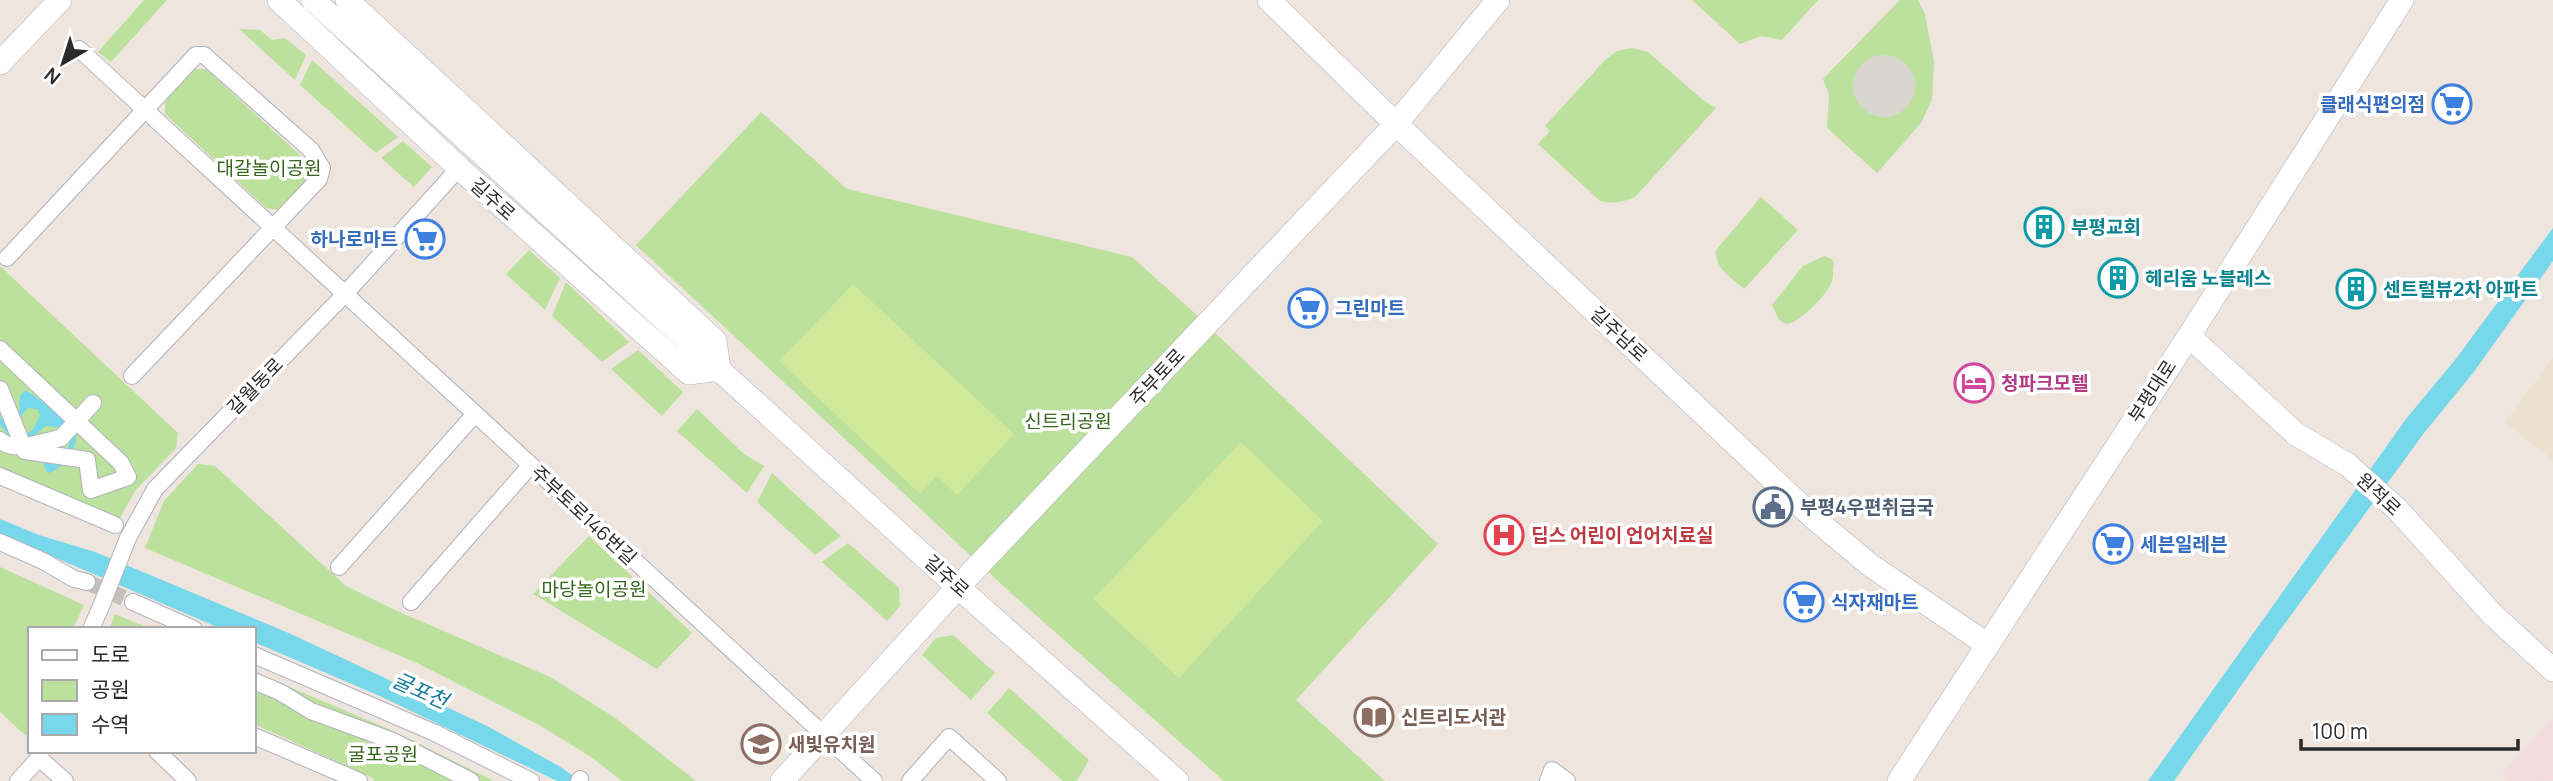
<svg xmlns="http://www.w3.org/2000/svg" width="2553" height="781" font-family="Manrope,'Noto Sans KR',sans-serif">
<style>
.education{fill:#ede0cf}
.medical{fill:#f3dce0}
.green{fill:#bce19d}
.pitch{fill:#cfe899}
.plaza{fill:#d9d5d1}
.water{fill:#76d8ea;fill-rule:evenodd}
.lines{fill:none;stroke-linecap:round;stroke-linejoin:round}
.street-tunnel{stroke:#c6c0ba;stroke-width:16;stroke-dasharray:16 8;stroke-linecap:butt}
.street-casing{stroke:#afb2bb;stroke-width:18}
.secondary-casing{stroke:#afb2bb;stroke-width:24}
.street{stroke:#fff;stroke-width:16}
.secondary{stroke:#fff;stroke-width:23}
.street-bridge-casing{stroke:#afb2bb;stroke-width:18;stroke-linecap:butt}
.street-bridge{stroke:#fff;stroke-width:16}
.labels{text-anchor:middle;stroke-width:7;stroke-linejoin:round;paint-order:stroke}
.shop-label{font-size:19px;font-weight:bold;fill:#366cbe;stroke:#fff;text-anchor:start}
.park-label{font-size:19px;fill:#35671d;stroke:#fff}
.street-label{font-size:19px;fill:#2b2b2b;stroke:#fff}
.culture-label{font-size:19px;font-weight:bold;fill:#0d838f;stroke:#fff;text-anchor:start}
.hotel-label{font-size:19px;font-weight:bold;fill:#b23c85;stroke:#fff;text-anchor:start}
.service-label{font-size:19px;font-weight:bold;fill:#4e5e75;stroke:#fff;text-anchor:start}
.health-label{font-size:19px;font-weight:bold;fill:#be3a42;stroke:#fff;text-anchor:start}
.education-label{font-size:19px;font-weight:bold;fill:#785e54;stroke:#fff;text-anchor:start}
.water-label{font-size:21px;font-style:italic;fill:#137998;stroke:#fff}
</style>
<rect width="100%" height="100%" fill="#ede5de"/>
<!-- education -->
<path class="education" d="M2553,358V460L2505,422Z"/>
<!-- medical -->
<path class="medical" d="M2553,719V780L2539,781L2536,779L2534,781H2509L2501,773Z"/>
<!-- green -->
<path class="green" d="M144,0H167L111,62L98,52Z
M1692,0H1818L1782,40L1762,36L1740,44Z
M1900,0H1918L1925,14L1934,62L1932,100L1921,123L1877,173L1827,128L1829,95L1823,79Z
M239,29L260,30L272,40L285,38L306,55L295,80Z
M1632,48L1648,52L1703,100L1716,108L1636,196C1626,202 1611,204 1600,201L1538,144L1550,131L1545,126L1605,60L1617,51Z
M312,60L398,137L376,153L300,85Z
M195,69H206L311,165L309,178L278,210L266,208L165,114V102Z
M761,112L847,189L1132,257L1189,308L1438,544L1296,700L1385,781H1224L1012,594L636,245Z
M403,141L432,167L414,187L381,158Z
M1761,197L1798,230L1744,289C1732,278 1714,268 1716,250Z
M529,250L560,278L545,310L506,274Z
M1824,256L1832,259L1834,264C1832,271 1834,274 1832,281C1828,294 1799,324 1786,324L1779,320L1772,305L1803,266Z
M0,266L178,433L176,448L135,491L116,525L0,481Z
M566,282L629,342L602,362L552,316Z
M638,350L683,392L662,416L611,369Z
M697,409L744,454L764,466L747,493L677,431Z
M198,464L215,466L346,586L395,610L550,677L614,717L696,781H622L591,757L541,726L417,663L145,548L164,501Z
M772,473L841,536L815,555L757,502Z
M589,536L692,633L657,669L533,594Z
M848,543L899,588L900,606L887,621L822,562Z
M0,567L84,605L73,629H30V728L26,736L0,712Z
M115,614L151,629H109Z
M953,635L995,673L971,700L922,655L936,638Z
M254,672L391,730L494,781H374L373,778L254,724Z
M1009,688L1089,760L1077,781H1063L987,713Z"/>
<!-- pitch -->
<path class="pitch" d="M853,284L1014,434L957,495L937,476L920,494L779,361Z
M1241,442L1323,521L1179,678L1093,599Z"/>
<!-- plaza -->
<path class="plaza" d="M1853 86a31 31 0 1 1 62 0a31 31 0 1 1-62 0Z"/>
<!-- water -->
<path class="water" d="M2553,228V261L2473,373L2424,433L2283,626L2174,781H2148L2406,419L2455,360Z
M26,390L54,410L76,433C77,451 66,465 50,473L46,471L43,460L66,451C72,442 69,437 63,428L46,426L26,441L12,440L0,425V417L4,420L19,415L20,395ZM29,408L37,409L40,415L34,428L26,435L20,421L23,413Z
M0,519L39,535L95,552L291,634L487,726L559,766L580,781H557L382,697L254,642V629H222L0,534Z"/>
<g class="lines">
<!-- street-tunnel -->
<path class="street-tunnel" d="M87,582L133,602"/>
<!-- street casing -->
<g class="street-casing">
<path id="street" d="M79,49L874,781
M7,258L196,55H204L311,150L322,168L319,179L132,376
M0,349L121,463L128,477L91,490L87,460L25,451L0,389
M0,440C15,454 42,441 61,438L93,403
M0,476L115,525
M128,538L155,489L345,294L459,168
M0,542L43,561L74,579L87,582
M339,567L475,414
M133,602L194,629
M411,602L530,466
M91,629L102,604
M254,655L435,733L531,781
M254,681L280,692L311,711L393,741L471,781
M254,736L359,781
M157,751L188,781
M39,758L65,781
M18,781L39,758L41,751
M579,781L580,779
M910,781L949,737L998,781
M1548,781L1552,770L1567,781"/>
</g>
<!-- secondary casing -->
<g class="secondary-casing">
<path id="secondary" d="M279,0L459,168L689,373L719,369
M313,0L958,587L1177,781
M347,0L715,341L719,369
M1269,0L1396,124L1815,519L1870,565L1988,645
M0,63L60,0
M2189,336L2296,434L2348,465L2397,509L2492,614L2553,670
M782,781L958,587L1396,124L1498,0
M1899,781L2189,336L2402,0"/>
</g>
<!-- street -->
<use href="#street" class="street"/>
<!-- secondary -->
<use href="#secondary" class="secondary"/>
<!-- street-bridge casing -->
<g class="street-bridge-casing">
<path id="street-bridge" d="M102,604L128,538"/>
</g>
<!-- street-bridge -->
<use href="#street-bridge" class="street-bridge"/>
</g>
<!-- icons -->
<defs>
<g id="supermarket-ring" transform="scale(2.0125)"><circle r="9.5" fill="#fff" stroke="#3f7fe0" stroke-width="1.5"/><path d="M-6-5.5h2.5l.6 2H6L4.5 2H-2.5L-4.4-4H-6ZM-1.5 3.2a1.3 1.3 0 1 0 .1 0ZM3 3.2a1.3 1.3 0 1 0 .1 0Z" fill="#3f7fe0"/></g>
<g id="building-ring" transform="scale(2.0125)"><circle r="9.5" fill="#fff" stroke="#0f9aa8" stroke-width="1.5"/><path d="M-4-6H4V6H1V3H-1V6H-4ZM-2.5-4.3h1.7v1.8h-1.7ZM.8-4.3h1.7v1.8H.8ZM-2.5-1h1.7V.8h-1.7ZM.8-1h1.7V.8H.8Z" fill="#0f9aa8"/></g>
<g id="hotel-ring" transform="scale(2.0125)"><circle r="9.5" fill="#fff" stroke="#d1479c" stroke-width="1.5"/><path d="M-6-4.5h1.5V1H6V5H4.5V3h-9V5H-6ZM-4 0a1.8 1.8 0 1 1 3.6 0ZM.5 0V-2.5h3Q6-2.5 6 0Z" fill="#d1479c"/></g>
<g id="civic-ring" transform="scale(2.0125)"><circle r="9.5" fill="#fff" stroke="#5c6f8a" stroke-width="1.5"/><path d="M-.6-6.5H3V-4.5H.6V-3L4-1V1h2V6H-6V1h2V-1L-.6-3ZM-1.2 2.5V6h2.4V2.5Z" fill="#5c6f8a"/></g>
<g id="hospital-ring" transform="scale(2.0125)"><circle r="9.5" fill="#fff" stroke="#e0444e" stroke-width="1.5"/><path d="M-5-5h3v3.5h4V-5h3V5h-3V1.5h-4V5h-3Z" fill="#e0444e"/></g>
<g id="library-ring" transform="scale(2.0125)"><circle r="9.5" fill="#fff" stroke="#8d6e63" stroke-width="1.5"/><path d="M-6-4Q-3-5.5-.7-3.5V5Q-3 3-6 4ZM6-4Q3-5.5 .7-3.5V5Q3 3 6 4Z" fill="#8d6e63"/></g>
<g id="school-ring" transform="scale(2.0125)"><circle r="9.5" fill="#fff" stroke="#8d6e63" stroke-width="1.5"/><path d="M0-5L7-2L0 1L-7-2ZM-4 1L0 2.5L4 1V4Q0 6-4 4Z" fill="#8d6e63"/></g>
</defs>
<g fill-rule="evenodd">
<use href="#supermarket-ring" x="2452" y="104"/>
<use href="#building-ring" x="2044" y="227"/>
<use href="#supermarket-ring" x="425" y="239"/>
<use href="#building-ring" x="2118" y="278"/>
<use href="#building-ring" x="2356" y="289"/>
<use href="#supermarket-ring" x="1308" y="308"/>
<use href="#hotel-ring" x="1974" y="383"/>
<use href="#civic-ring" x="1773" y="507"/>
<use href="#hospital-ring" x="1504" y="535"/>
<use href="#supermarket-ring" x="2113" y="544"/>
<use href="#supermarket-ring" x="1804" y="602"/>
<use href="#library-ring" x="1374" y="717"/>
<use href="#school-ring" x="761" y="744"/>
</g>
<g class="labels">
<!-- shop labels -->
<g class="shop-label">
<text x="2425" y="111" text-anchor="end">클래식편의점</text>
<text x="398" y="246" text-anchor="end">하나로마트</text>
<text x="1335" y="315">그린마트</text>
<text x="2140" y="551">세븐일레븐</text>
<text x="1831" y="609">식자재마트</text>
</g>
<!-- park labels -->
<g class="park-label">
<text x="269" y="175">대갈놀이공원</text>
<text x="1068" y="428">신트리공원</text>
<text x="594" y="596">마당놀이공원</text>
<text x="383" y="761">굴포공원</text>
</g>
<!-- street labels -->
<g class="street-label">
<text transform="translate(493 199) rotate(42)" y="7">길주로</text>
<text transform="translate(1619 334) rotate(43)" y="7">길주남로</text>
<text transform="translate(1157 377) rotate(-47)" y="7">주부토로</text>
<text transform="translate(255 386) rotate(-46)" y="7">갈월동로</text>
<text transform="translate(2152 391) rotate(-57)" y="7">부평대로</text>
<text transform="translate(2379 494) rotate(43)" y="7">원적로</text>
<text transform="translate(584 515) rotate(43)" y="7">주부토로146번길</text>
<text transform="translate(947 576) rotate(42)" y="7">길주로</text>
</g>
<!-- culture labels -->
<g class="culture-label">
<text x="2071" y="234">부평교회</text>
<text x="2145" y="285">헤리움 노블레스</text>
<text x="2383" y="296">센트럴뷰2차 아파트</text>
</g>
<!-- hotel labels -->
<g class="hotel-label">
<text x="2001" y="390">청파크모텔</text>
</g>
<!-- service labels -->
<g class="service-label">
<text x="1800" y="514">부평4우편취급국</text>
</g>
<!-- health labels -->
<g class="health-label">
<text x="1531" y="542">딥스 어린이 언어치료실</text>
</g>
<!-- education labels -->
<g class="education-label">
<text x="1401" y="724">신트리도서관</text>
<text x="788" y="751">새빛유치원</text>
</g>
<!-- water labels -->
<g class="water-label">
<text transform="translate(420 691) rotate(24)" y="7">굴포천</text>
</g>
</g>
<!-- legend -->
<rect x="28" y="627" width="228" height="126" fill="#ffffff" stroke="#aaaaaa" stroke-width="2"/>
<rect x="42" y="650" width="35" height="10" fill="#ffffff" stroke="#aaaaaa" stroke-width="2"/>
<text x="91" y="662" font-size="21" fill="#2b2b2b">도로</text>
<rect x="42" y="680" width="35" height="21" fill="#bce19d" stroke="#aaaaaa" stroke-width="2"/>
<text x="91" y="697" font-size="21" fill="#2b2b2b">공원</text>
<rect x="42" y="714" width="35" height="21" fill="#76d8ea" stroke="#aaaaaa" stroke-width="2"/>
<text x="91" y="732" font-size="21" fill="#2b2b2b">수역</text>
<!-- north arrow -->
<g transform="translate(63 63) rotate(219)" stroke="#ffffff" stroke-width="5" paint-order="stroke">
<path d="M0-5L12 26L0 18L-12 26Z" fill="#2b2b2b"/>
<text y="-10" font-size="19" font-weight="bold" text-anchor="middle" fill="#2b2b2b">N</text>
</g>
<!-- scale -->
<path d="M2301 739v10h217v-10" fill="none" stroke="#2b2b2b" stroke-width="3.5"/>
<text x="2312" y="739" font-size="21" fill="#2b2b2b" stroke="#ffffff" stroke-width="5" paint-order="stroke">100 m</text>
</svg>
